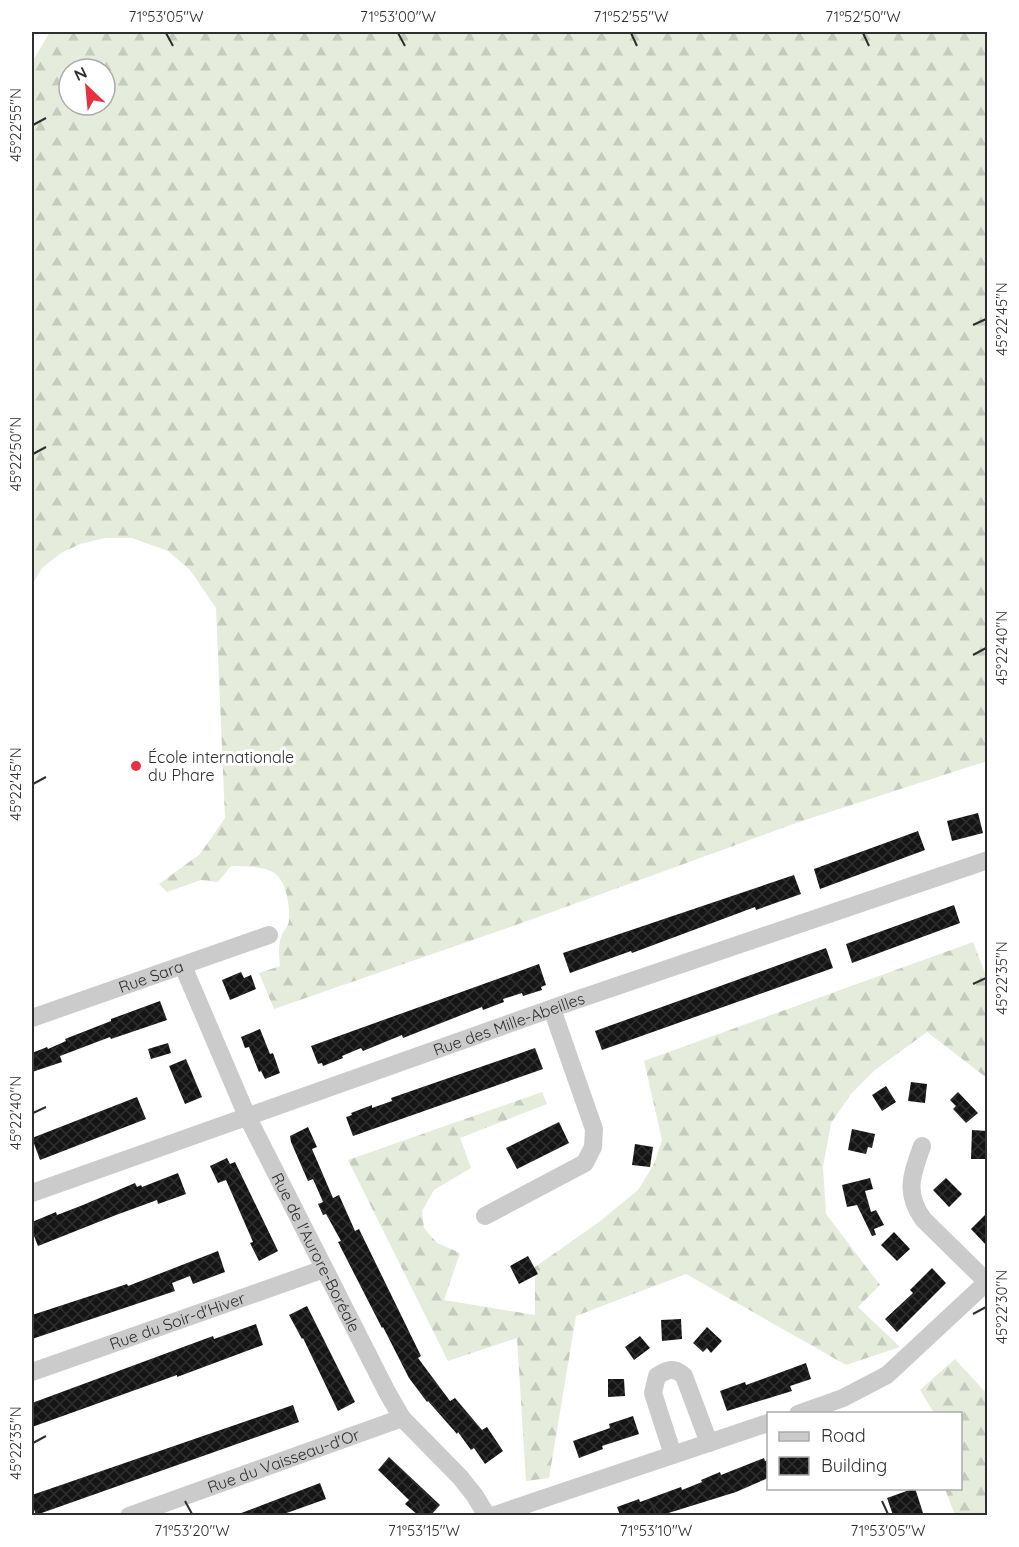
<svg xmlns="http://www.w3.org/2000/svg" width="1019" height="1547" font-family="Quicksand,sans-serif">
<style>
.forest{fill:url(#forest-firs);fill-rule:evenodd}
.building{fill:url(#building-cross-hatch)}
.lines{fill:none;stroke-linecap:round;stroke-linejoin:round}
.minor{stroke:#cbcbcb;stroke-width:18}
.ticks{fill:none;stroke:#2e2e2e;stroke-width:2}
.poi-dot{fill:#e43243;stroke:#fff;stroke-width:2}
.labels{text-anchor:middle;stroke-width:6;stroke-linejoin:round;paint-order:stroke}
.poi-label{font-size:16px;fill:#2e2e2e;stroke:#fff;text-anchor:start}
.street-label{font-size:16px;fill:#2e2e2e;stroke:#fff}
.neatline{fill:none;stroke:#2e2e2e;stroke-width:2}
.ticks-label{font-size:15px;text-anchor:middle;fill:#2e2e2e}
</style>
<defs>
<pattern id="forest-firs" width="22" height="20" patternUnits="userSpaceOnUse" patternTransform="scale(1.5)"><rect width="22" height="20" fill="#e5ecdc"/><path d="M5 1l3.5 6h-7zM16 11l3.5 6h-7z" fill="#c5cbbd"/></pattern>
<pattern id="building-cross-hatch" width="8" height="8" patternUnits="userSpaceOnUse" patternTransform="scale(1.5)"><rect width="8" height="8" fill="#151515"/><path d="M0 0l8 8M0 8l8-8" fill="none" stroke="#2f2f2f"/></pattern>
</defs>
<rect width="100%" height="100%" fill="#fff"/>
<!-- forest -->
<path class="forest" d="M50,32H987V761L802,821L530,920L274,1009L259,973L280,966C279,956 278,947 281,937C283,931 288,927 289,921C290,906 287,881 273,872C262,866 244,866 231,866L218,882L201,880L167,892L159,884L200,854L225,818L216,608L190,570L168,551L132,538H105L80,544L61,553L42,568L32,585V62ZM69,69H105V105H69Z
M973,942L987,978V1078L927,1032L875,1070L851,1094L831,1123L823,1167L826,1214L880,1285L858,1307L900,1347L846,1365L686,1274L576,1316L549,1478L526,1481L517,1338L448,1361L348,1160L542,1092L547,1104L460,1138L471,1168L434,1190L422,1211L424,1228L437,1243L460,1253L444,1300L535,1315V1267L599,1222L638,1190L654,1164L662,1140L644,1061Z
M955,1359L987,1394V1515H955L945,1489L960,1488V1414L934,1413L920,1390Z"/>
<!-- building -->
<path class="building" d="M978,813L983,833L952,841L947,821Z
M918,831L925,850L820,889L814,869Z
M794,875L801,894L756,910L755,907L632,953L631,951L570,973L563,953Z
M954,905L960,923L852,963L846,944Z
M826,948L833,968L602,1050L595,1031Z
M539,964L546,985L541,987L542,990L523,996L522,993L503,999L504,1002L483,1010L482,1007L403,1038L402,1035L363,1051L361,1048L342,1056L343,1058L323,1066L322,1063L318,1064L311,1046Z
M241,972L244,978L251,975L256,989L230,1000L222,980Z
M160,1001L167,1020L111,1039L110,1037L60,1056L62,1062L32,1072V1053L47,1047L48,1049L66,1041L65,1039L111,1021V1019Z
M260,1029L270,1054L273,1053L280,1073L265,1079L261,1071L259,1072L249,1047L245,1048L241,1037Z
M168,1043L171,1053L151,1059L148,1049Z
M535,1048L543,1069L353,1136L346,1117L352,1115L351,1113L372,1105V1108L392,1101L391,1098Z
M186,1059L202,1097L185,1104L169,1066Z
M911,1082L927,1084L925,1103L908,1101Z
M886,1086L896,1102L882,1111L872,1095Z
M958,1092L978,1113L966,1123L953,1109L956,1106L950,1100Z
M137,1097L146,1119L40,1160L32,1138Z
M559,1122L569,1143L517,1169L506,1148Z
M308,1127L317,1147L312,1149L333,1198L339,1195L355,1231L359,1229L421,1356L418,1358L450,1401L455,1398L482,1430L487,1427L503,1451L485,1464L474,1448L471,1450L458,1432L457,1434L428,1401L427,1402L409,1378L383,1327L382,1328L338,1242L341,1241L330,1221L326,1214L323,1215L318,1204L323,1202L313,1179L308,1181L291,1142L290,1136Z
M852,1129L875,1134L872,1148L868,1147L866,1154L848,1150Z
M972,1130L987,1131V1159H971Z
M635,1144L653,1147L650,1167L632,1165Z
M227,1158L230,1164L235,1162L278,1251L259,1261L250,1243L253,1242L226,1180L218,1183L210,1166Z
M178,1173L186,1194L158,1204L157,1200L116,1215L38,1246L32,1231V1222L56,1212L57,1215L83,1205L135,1183L137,1187L141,1185L142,1187Z
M870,1178L873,1189L865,1191L871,1212L876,1210L884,1225L874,1229L876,1235L872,1236L857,1205L847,1207L842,1185Z
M946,1178L962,1194L949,1207L933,1190Z
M987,1213V1246L971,1229Z
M894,1232L910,1249L897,1261L881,1245Z
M218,1251L225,1272L193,1284L190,1276L172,1283L175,1291L32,1339V1315L127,1284L128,1286Z
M528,1256L538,1274L519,1284L510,1266Z
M932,1268L946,1283L897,1332L885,1319L913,1293L910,1290Z
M307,1306L355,1402L338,1411L303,1338L302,1339L289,1315Z
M681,1319L682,1339L662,1341L661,1320Z
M256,1324L263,1345L177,1377V1375L32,1427V1403L213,1336L214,1339Z
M707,1327L722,1341L711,1353L707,1348L703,1352L693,1343Z
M640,1336L650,1348L634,1360L625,1347Z
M806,1363L811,1379L790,1386L792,1391L727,1411L720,1391L745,1382L746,1385Z
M608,1379H624L625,1396L608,1397Z
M293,1405L299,1422L36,1515L32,1504V1495Z
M633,1416L639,1434L602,1446L603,1449L579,1458L573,1441L610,1428L609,1424Z
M389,1457L440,1505L431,1515H418L405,1504L409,1500L378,1470Z
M764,1458L765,1461L768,1460V1478L736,1492L662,1515H620L617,1507L639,1499L640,1502L681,1487L682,1490L702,1482L701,1480L720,1472L721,1475Z
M320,1483L326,1499L281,1515H236Z
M915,1488L923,1513L916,1515H893L887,1498Z"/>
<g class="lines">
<!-- minor -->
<g class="minor">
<path id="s1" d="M183,966L247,1116L387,1392L402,1418L460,1477L475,1496L487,1516"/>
<path id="s2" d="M32,1018L269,935"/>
<path d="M922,1146C912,1175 904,1192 923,1219L987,1282"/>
<path id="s3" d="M32,1193L573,1001L988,860"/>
<path d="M485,1216L585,1163L593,1147L594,1129L552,1009"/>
<path id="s4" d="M32,1372L324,1269"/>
<path d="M798,1414L843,1398L887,1375L988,1281"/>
<path d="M673,1455L653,1393L657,1376C668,1369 674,1367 684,1376L709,1443"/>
<path id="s5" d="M129,1516L402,1418"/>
<path d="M492,1516L768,1423"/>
</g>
</g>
<!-- ticks -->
<path class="ticks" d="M166,33L173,46M398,33L405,46M631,33L637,46M863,33L869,46M33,125L46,118M973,325L986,319M33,454L46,447M973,655L986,648M33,784L46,777M973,984L986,978M33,1113L46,1107M973,1314L986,1307M33,1443L46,1436M185,1501L192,1514M417,1501L424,1514M650,1501L656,1514M882,1501L888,1514"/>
<!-- markers -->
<circle class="poi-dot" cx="136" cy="766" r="6"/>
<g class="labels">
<!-- poi labels -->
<g class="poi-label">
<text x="148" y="763">École internationale<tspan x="148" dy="18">du Phare</tspan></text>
</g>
<!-- street labels -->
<g class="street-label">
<text dy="6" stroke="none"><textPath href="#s2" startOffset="126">Rue Sara</textPath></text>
<text dy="6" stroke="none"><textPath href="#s3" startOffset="506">Rue des Mille-Abeilles</textPath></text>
<text dy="6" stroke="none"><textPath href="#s1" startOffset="316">Rue de l'Aurore-Boréale</textPath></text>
<text dy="6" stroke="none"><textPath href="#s4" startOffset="154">Rue du Soir-d'Hiver</textPath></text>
<text dy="6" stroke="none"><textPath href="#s5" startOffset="164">Rue du Vaisseau-d'Or</textPath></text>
</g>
</g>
<!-- border -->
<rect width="1019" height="1547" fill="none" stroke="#ffffff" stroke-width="66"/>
<!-- legend -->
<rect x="767" y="1412" width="195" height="78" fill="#ffffff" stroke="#ababab" stroke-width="1.5"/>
<rect x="779" y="1432" width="30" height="9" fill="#cbcbcb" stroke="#ababab" stroke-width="1.5"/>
<text x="821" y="1442" font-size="18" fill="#2e2e2e">Road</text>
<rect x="779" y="1457" width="30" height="18" fill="url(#building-cross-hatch)" stroke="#ababab" stroke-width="1.5"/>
<text x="821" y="1472" font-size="18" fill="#2e2e2e">Building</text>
<!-- north arrow -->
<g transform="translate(87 87) rotate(334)"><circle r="28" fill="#ffffff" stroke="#ababab" stroke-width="1.5"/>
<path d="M0-4.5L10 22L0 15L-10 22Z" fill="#e43243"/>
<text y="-9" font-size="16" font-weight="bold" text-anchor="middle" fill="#2e2e2e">N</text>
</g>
<rect x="33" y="33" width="953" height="1481" class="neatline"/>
<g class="ticks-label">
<text x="166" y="22">71°53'05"W</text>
<text x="398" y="22">71°53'00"W</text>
<text x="631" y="22">71°52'55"W</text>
<text x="863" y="22">71°52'50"W</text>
<text transform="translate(16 125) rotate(-90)" y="5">45°22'55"N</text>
<text transform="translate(1002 319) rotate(-90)" y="5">45°22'45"N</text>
<text transform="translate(16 454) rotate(-90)" y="5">45°22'50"N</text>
<text transform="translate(1002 648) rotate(-90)" y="5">45°22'40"N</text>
<text transform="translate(16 784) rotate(-90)" y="5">45°22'45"N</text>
<text transform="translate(1002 978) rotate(-90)" y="5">45°22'35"N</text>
<text transform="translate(16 1113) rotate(-90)" y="5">45°22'40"N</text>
<text transform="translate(1002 1307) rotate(-90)" y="5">45°22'30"N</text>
<text transform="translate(16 1443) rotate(-90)" y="5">45°22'35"N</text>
<text x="192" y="1536">71°53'20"W</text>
<text x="424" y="1536">71°53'15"W</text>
<text x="656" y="1536">71°53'10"W</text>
<text x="888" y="1536">71°53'05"W</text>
</g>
</svg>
